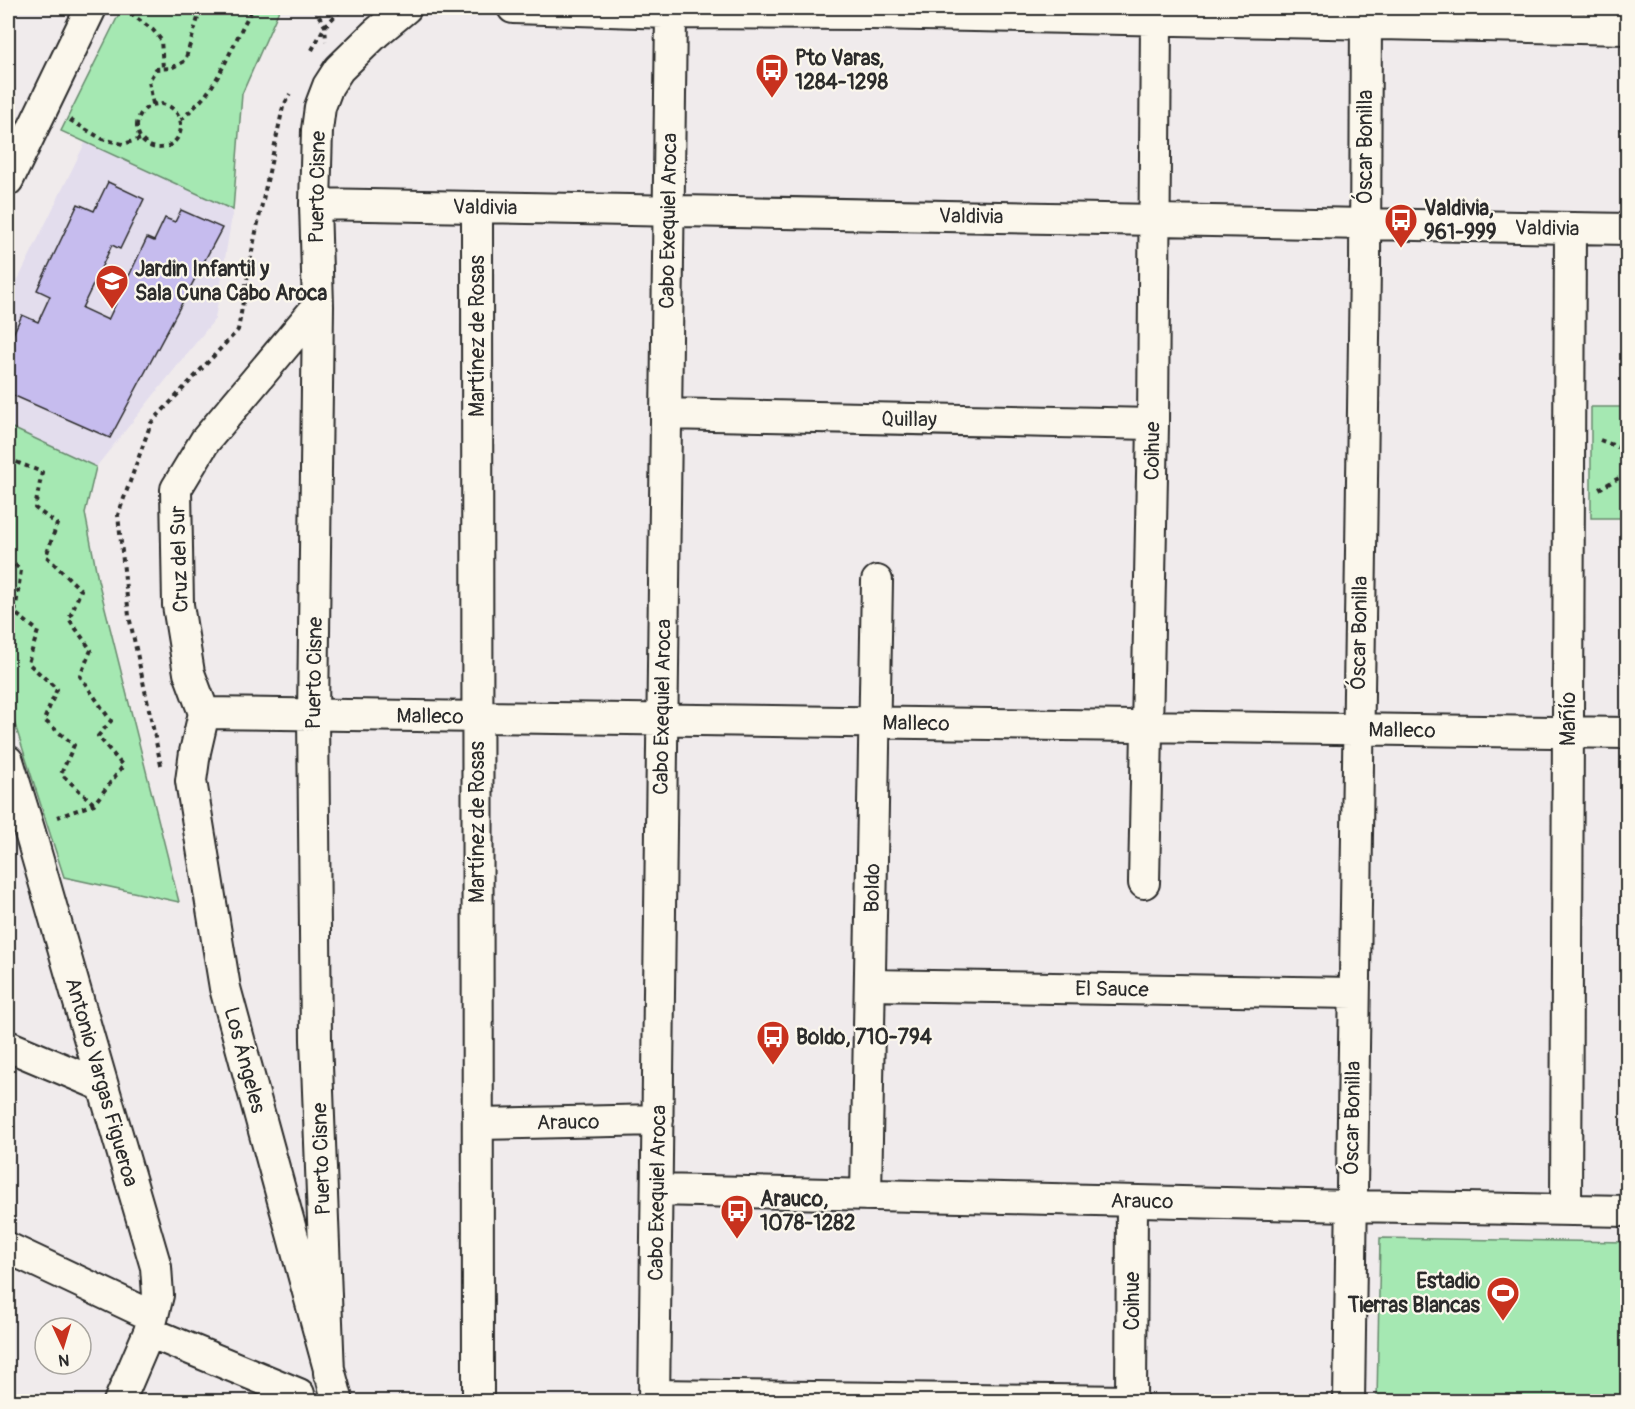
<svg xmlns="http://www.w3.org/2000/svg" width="1635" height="1409" font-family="Pangolin,sans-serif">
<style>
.built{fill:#e3dded}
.green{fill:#a5e8b2;stroke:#688a6e;stroke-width:1.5}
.building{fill:#c6bcee;stroke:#2b2b2b;stroke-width:1.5}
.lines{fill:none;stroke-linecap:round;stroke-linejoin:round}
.minor-casing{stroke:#2b2b2b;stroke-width:34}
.path{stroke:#2b2b2b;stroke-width:4;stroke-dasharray:4.5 4.5;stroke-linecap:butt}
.minor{stroke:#fbf7ec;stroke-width:30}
.labels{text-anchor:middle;stroke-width:4.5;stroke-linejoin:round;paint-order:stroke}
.poi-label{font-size:21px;font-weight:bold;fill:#2b2b2b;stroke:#fbf7ec;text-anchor:start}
.street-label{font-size:21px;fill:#2b2b2b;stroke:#fbf7ec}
</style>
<rect width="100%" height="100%" fill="#f0ebec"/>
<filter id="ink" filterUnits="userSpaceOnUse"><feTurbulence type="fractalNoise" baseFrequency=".0167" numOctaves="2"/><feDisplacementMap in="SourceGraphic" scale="12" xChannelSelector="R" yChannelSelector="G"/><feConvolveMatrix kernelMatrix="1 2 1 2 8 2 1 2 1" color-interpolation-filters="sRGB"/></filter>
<g filter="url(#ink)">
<!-- built -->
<path class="built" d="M86,141L233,210L215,319L96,467L8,426V300Z"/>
<!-- green -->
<path class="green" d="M122,8H280L242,94L233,210L61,131Z
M1591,407H1627V518H1591Z
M8,426L96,467L85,513L98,580L179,902L64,877L8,703Z
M1380,1238L1627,1242V1401H1377Z"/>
<!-- building -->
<path class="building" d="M108,182L144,199L120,249L112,245L82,308L108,320L147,238L154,241L165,218L175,222L181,210L222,228L110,438L8,393V345L22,315L38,322L50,296L37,290L78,204L94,211Z"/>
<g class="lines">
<!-- minor casing -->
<g class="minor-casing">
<path id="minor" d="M513,8L671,13L871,14L1628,29
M8,180L91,8
M315,204L1628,229
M477,207L478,1402
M666,414L1153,424
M204,713L1628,733
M204,713L195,752L191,781L225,988L338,1402
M204,713L189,673L178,605L176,489L205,441L318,306
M8,761L29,829L103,1086L156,1267L158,1295L149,1332L119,1402
M1144,883L1153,424L1156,20
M870,985L1354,993
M8,1046L103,1086
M478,1124L658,1120
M657,1190L1351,1206L1628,1211
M866,1195L877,581
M1566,1210L1570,228
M8,1248L152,1316
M149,1332L299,1394
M329,1373L316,1040L313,715L318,306L315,204L317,130L320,107L328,86L339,69L376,33L406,8
M654,1395L1131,1401
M654,1402L671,13
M1131,1402L1132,1201
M1349,1402L1365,267L1366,8"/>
</g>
<!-- path -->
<path class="path" d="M123,8L153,30L161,40L163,68
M314,8L325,26L326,41
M312,50L325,26L343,8
M137 126a22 22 0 1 1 44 0a22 22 0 1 1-44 0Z
M153,104L149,81L156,69L171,68L185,61L201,8
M70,120L102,139L123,144L141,139
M181,120C189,112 198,104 205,96C225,70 236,36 253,8
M1600,440L1628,451
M8,459L42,472L35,508L57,524L46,556L81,590L69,619L91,650L80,676L111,721L98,736L123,766L94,804L58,817
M1599,489L1628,473
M8,559L21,570L15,613L38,631L28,663L57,689L44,720L74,745L61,774L94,804
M161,765L129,616L118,515L151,423L238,330L253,246L283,107L290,94"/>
<!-- minor -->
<use href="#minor" class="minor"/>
</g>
</g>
<!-- icons -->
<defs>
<g id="bus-pin" transform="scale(1.725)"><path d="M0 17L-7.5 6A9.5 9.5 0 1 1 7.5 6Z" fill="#c8321e" stroke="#fbf7ec"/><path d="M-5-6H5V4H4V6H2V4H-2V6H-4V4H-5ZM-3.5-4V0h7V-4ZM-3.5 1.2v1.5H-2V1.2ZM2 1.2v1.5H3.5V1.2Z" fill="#fff"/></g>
<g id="school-pin" transform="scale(1.725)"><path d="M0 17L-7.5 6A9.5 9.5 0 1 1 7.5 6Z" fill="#c8321e" stroke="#fbf7ec"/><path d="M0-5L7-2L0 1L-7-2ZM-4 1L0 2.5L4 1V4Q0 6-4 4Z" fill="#fff"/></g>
<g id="stadium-pin" transform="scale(1.725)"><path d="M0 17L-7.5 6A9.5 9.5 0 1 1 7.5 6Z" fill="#c8321e" stroke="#fbf7ec"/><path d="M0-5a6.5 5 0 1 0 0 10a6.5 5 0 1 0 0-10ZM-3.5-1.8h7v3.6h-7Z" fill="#fff"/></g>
</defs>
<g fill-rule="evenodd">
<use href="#bus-pin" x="772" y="70"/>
<use href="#bus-pin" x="1401" y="220"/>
<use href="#school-pin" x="112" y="281"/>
<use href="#bus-pin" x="773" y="1037"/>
<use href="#bus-pin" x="737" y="1211"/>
<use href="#stadium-pin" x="1503" y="1293"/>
</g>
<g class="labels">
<!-- poi labels -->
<g class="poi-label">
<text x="795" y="65">Pto Varas,<tspan x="795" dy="24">1284-1298</tspan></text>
<text x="1424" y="215">Valdivia,<tspan x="1424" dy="24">961-999</tspan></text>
<text x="135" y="276">Jardin Infantil y<tspan x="135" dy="24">Sala Cuna Cabo Aroca</tspan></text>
<text x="796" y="1044">Boldo, 710-794</text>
<text x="760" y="1206">Arauco,<tspan x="760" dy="24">1078-1282</tspan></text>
<text x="1480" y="1288" text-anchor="end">Estadio<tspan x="1480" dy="24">Tierras Blancas</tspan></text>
</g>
<!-- street labels -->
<g class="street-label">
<text transform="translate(1365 147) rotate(-90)" y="7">Óscar Bonilla</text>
<text transform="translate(317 187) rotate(-89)" y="7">Puerto Cisne</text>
<text transform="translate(485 207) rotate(1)" y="7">Valdivia</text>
<text transform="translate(971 216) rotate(1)" y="7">Valdivia</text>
<text transform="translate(668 221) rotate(-89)" y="7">Cabo Exequiel Aroca</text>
<text transform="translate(1547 228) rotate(1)" y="7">Valdivia</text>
<text transform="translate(477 336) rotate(-90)" y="7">Martínez de Rosas</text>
<text transform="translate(909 419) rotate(1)" y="7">Quillay</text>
<text transform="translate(1152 451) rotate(-89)" y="7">Coihue</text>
<text transform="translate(179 559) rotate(-92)" y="7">Cruz del Sur</text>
<text transform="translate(1359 633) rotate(-89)" y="7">Óscar Bonilla</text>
<text transform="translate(314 673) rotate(-89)" y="7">Puerto Cisne</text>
<text transform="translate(662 707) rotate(-89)" y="7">Cabo Exequiel Aroca</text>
<text transform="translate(430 716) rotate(1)" y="7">Malleco</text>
<text transform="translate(1568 719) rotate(-90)" y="7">Mañío</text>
<text transform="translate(916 723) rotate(1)" y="7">Malleco</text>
<text transform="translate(1402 730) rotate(1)" y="7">Malleco</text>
<text transform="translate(477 822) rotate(-90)" y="7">Martínez de Rosas</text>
<text transform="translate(872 888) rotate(-89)" y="7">Boldo</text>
<text transform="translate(1112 989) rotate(1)" y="7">El Sauce</text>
<text transform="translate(245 1060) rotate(75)" y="7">Los Ángeles</text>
<text transform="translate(102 1082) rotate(74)" y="7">Antonio Vargas Figueroa</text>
<text transform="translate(1352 1118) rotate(-89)" y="7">Óscar Bonilla</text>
<text transform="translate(568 1122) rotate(-1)" y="7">Arauco</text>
<text transform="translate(321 1159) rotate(-92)" y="7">Puerto Cisne</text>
<text transform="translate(657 1193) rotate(-89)" y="7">Cabo Exequiel Aroca</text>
<text transform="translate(1142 1201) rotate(1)" y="7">Arauco</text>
<text transform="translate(1132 1301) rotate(-90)" y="7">Coihue</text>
</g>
</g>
<!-- margin -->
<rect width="1635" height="1409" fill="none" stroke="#fbf7ec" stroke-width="30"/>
<rect x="15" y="15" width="1605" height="1379" fill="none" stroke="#2b2b2b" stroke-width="2" filter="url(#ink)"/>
<!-- north arrow -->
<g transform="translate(63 1346) rotate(176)"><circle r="28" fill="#fbf7ec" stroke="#a8a59f" stroke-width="1.5"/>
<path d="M0-4.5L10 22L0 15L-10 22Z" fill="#c8321e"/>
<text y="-9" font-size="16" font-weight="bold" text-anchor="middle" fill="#2b2b2b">N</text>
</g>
</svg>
